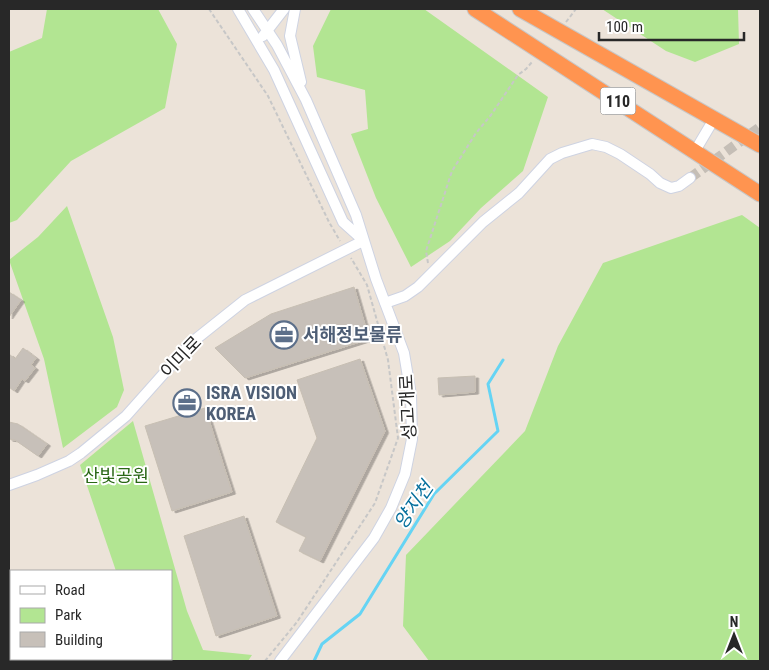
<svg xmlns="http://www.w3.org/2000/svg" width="769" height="670" font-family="'Roboto Condensed','Noto Sans KR',sans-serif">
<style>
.green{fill:#b2e592}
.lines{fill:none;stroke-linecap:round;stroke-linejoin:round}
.stream{stroke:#65d4f4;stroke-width:3}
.building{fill:#c7c0b9;stroke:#c7bfb3;filter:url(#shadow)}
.minor-tunnel{stroke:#c5beb6;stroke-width:10;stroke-dasharray:10 5;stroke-linecap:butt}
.minor-casing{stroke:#ced3e2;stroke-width:12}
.highway-casing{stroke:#c7c7c7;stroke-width:17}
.path{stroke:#c7c7c7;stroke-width:2;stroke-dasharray:4 2.5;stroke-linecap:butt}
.minor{stroke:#fff;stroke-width:10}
.highway{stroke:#ff9450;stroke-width:15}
.labels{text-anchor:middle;stroke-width:4;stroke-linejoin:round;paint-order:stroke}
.shield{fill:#fff;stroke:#686868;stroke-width:1}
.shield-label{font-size:16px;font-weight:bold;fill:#282828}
.service-label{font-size:18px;font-weight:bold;fill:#4e5e75;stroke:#fff;text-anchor:start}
.street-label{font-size:18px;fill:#282828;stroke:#fff}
.park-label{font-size:18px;fill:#2a6716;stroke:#fff}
.water-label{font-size:19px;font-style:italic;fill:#07709d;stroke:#fff}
</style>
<defs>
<filter id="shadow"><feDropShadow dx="3.5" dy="2" stdDeviation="0" flood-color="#0004"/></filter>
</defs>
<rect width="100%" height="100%" fill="#ece3d9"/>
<!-- green -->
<path class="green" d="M47,9H158L177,44L165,108L71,161L17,220L9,223V52L42,38Z
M331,9H424L548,97L523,171L481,208L450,241L411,267L376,198L351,134L368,129L365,90L317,77L313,46Z
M602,9H738L739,44L695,62L666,51Z
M67,206L113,337L124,390L117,407L63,448L44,359L9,260L38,237Z
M742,215L760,228V661H429L403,626L406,555L525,431L558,346L603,263Z
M133,421L187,611L203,650L252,655L248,661H27L37,659H171V571H116L80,465Z"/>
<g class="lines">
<!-- stream -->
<path class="stream" d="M314,661L322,644L360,614L434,494L498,431L488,384L503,360"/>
</g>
<!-- building -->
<path class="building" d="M354,287L369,339L245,378L215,348L271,314Z
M9,292L21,300L9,317Z
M23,348L36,358L31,365L35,368L25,381L22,379L14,391L9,387V354L15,359Z
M360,359L385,431L320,561L299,551L306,537L276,522L317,438L297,380Z
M475,376V392L439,395L438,378Z
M205,408L232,492L172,511L145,426Z
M9,422L18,424L47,444L38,456L15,440L9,439Z
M244,516L277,616L216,636L184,536Z"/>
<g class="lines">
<!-- minor-tunnel -->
<path class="minor-tunnel" d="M690,178L760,127"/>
<!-- minor casing -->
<g class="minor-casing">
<path id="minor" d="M238,9L274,70L343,222L363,240
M253,9L277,45L306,100L356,215L376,279L404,353L411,395L412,439L405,474L391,508L374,538L280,661
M295,9L290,36L301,82
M263,36L284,9
M695,151L714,119
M385,303L405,296L418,287L483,222L519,193L550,159L562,153L592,144L606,147L620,154L650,174L660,183L671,188L679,186L690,178
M9,485L37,475L69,461L81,453L126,416L191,343L245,300L363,241"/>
</g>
<!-- highway casing -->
<g class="highway-casing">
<path id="highway" d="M475,9L760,194
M520,9L760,145"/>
</g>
<!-- path -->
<path class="path" d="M209,9L268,96L329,222L340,241
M566,22L576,9
M428,263L426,251L452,171L476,133L491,115L518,75L526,69L532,62
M265,661L297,622L375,503L398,438L388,360L367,285L351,258"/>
<!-- minor -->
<use href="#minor" class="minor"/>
<!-- highway -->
<use href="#highway" class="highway"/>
</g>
<!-- icons -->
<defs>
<g id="office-ring" transform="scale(1.4375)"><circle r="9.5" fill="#fff" stroke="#5c6f8a" stroke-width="1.5"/><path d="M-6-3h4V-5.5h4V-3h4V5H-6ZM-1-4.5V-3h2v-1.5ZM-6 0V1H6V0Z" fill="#5c6f8a"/></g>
</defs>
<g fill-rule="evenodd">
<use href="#office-ring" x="284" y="335"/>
<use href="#office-ring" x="187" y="403"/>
</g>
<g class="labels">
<!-- shield labels -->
<rect class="shield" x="600.5" y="87.5" width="35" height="27" rx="4"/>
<g class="shield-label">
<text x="618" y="107">110</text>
</g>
<!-- service labels -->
<g class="service-label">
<text x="303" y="341">서해정보물류</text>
<text x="206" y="399">ISRA VISION<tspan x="206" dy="21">KOREA</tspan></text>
</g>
<!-- street labels -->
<g class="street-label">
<text transform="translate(181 357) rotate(-46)" y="6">이미로</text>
<text transform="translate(408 407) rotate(-93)" y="6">성고개로</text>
</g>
<!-- park labels -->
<g class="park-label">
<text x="116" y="482">산빛공원</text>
</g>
<!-- water labels -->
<g class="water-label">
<text transform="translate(413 505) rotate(-55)" y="7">양지천</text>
</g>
</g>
<!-- border -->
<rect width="769" height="670" fill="none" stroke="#282828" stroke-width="20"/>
<!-- legend -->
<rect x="10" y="570" width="162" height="90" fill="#ffffff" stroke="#a9a9a9"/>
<rect x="20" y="586" width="25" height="8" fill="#ffffff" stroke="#a9a9a9"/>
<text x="55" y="595" font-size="15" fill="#282828">Road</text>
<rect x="20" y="608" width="25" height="15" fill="#b2e592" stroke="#a9a9a9"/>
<text x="55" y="620" font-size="15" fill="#282828">Park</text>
<rect x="20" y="632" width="25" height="15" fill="#c7c0b9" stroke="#a9a9a9"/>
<text x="55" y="645" font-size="15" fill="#282828">Building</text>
<!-- north arrow -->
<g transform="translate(734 635)" stroke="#ffffff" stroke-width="4" paint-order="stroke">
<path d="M0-4L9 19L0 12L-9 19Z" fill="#282828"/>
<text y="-8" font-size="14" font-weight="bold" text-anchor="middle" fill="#282828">N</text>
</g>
<!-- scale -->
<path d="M599 32v8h145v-8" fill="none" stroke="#282828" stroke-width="2.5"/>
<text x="606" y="32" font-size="15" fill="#282828" stroke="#ffffff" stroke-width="4" paint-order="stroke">100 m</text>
</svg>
